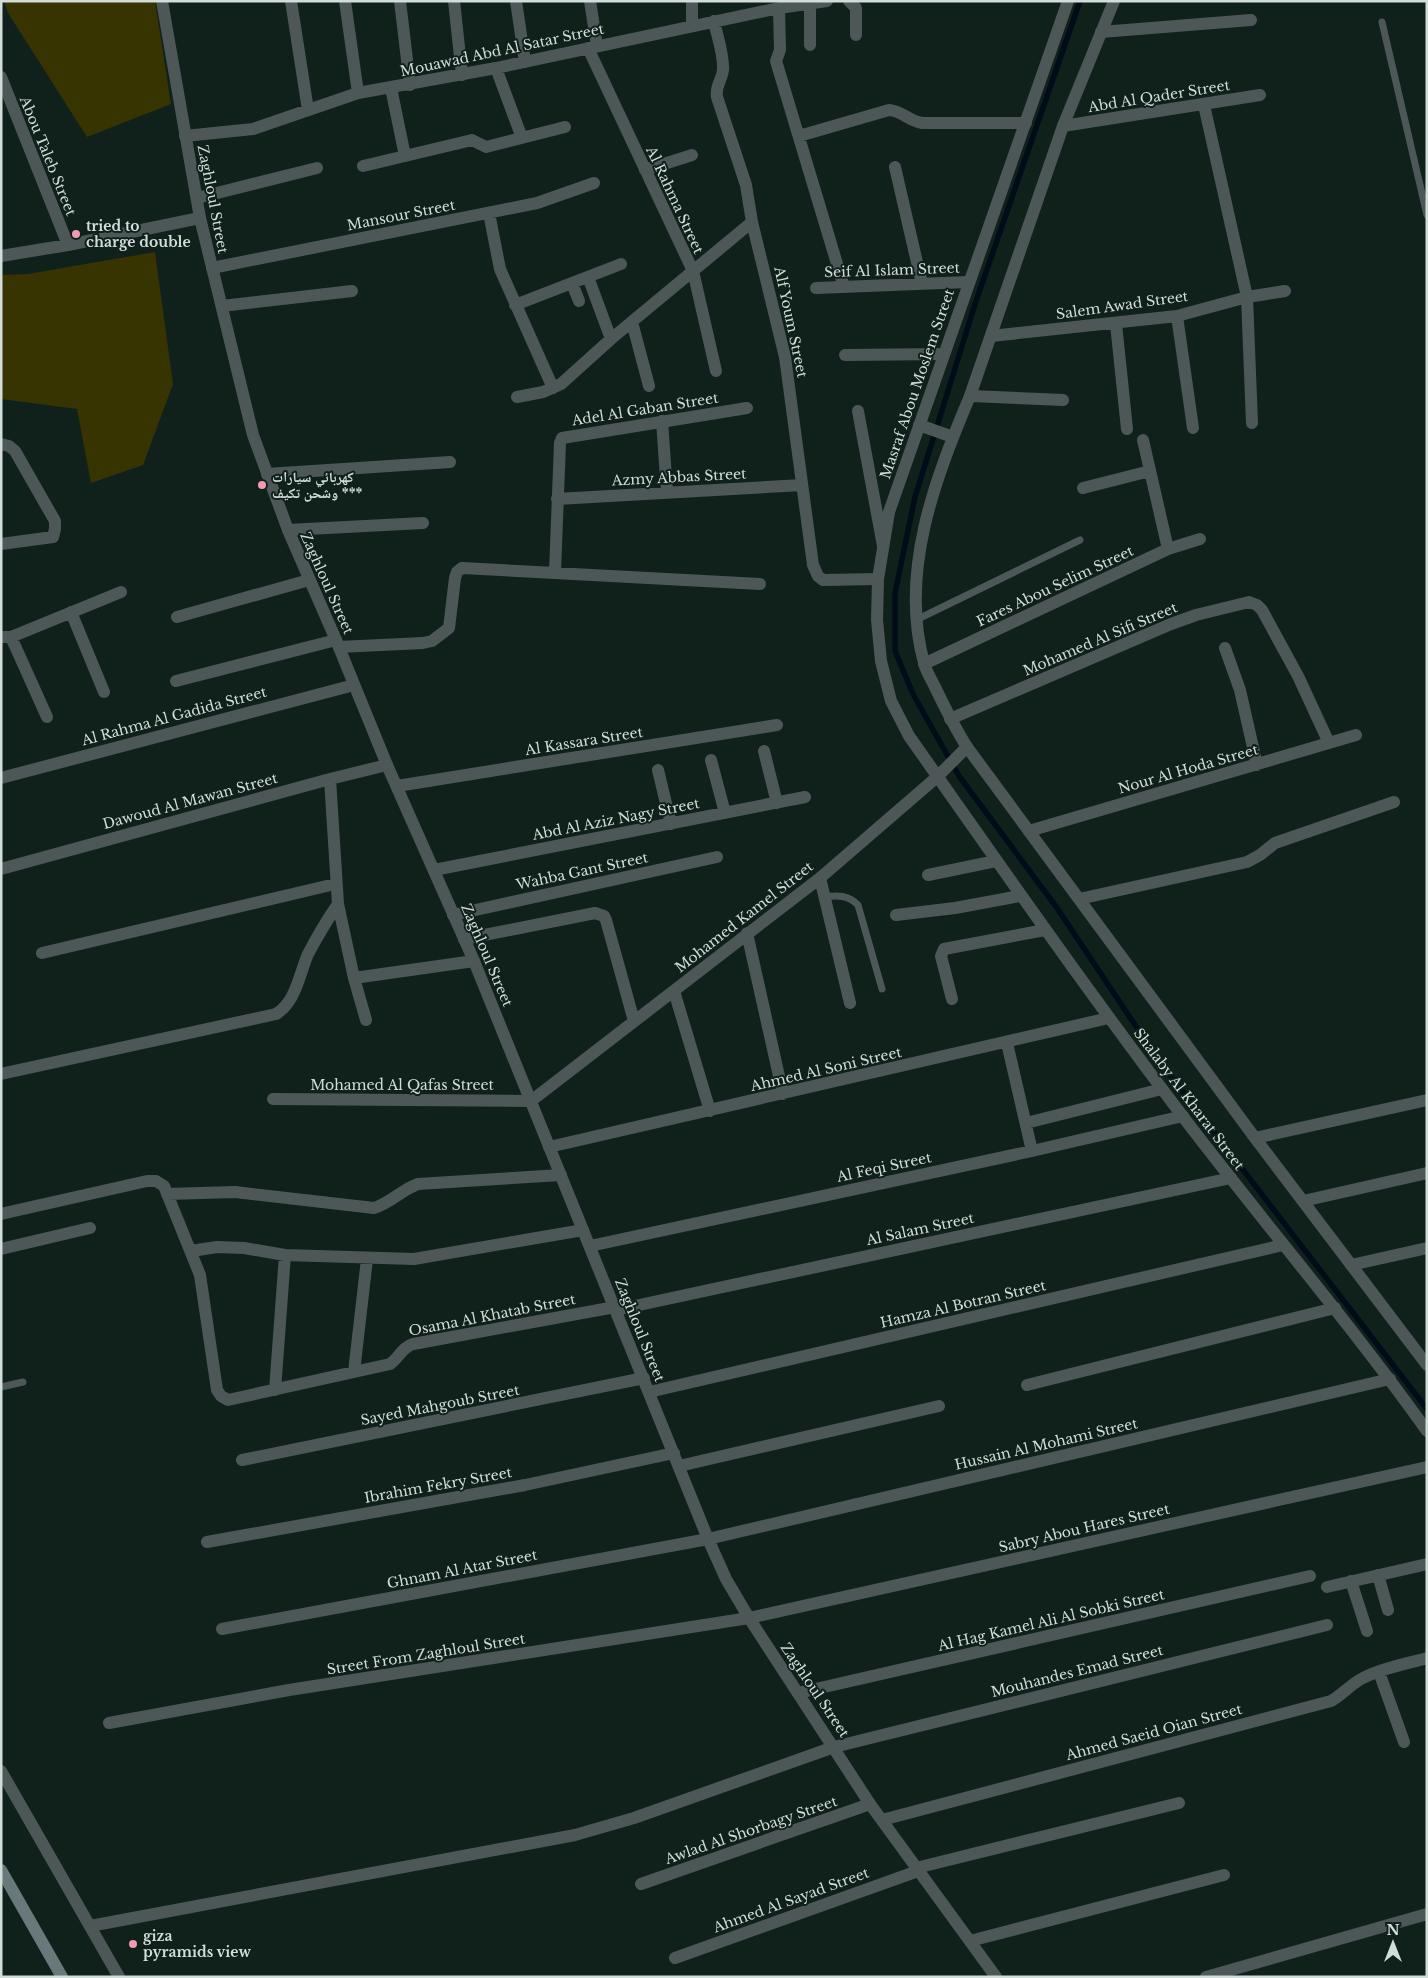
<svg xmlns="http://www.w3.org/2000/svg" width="1428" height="1978" font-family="'Libre Baskerville','Noto Naskh Arabic',serif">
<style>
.green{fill:#373402}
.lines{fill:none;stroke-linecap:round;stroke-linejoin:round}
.stream{stroke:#000c18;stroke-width:5.5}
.service{stroke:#4e5758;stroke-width:7}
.minor{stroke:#4e5758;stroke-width:12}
.tertiary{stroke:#4e5758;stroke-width:12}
.secondary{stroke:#69787a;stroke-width:12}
.poi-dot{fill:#f19ab1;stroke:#10211c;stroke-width:2}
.labels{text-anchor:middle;stroke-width:4;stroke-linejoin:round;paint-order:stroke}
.street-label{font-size:14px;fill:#d2dcd9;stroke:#10211c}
.poi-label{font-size:14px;font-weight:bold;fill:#d2dcd9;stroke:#10211c;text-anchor:start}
</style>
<rect width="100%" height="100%" fill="#10211c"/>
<!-- green -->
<path class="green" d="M4,1H155L171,104L87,137L8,13Z
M155,252L173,384L143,465L91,483L77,409L1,399V275L28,274Z"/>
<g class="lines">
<!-- stream -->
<path class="stream" d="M1080,1L975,304L915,497L895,593V651L913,694L959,776L1057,908L1157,1058L1427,1409"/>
<!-- service -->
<path class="service" d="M1382,22L1427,215
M916,620L1080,540
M824,897C838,895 848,895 858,905L882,989
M1,1387L23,1382"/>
<!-- minor -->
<path class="minor" d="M291,1L308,110
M345,1L358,93
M400,1L410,85
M454,1L462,75
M516,1L525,62
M590,1L597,46
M849,1L856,8V35
M779,8L780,50L776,61L844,287
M714,21C717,36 724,54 723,70C722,80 715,86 717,97L746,185L752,222L785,357L813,565L818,576L823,580L878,579
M692,26V1
M1101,32L1251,20
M810,45V1
M588,48L693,271L716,371
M496,68L522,138
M1,77L68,245
M391,88L405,156
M1204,105L1247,297L1252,423
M1063,126L1260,95
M185,136L253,129L358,93L496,68L779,8L827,1
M799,136L889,110C903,111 908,121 922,123H1026
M363,166L472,140L486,147L565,127
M895,167L922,284
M645,170L692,155
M197,198L317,168
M489,213L500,269L553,388
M1,256L68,245L200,218
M212,268L537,203L594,183
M588,277L611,339
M572,283L579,301
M816,288L968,282
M515,305L621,264
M222,306L352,291
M1177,316L1193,428
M632,322L649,386
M1116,324L1127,429
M991,336L1177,316L1247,297L1285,291
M845,355L944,354
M970,396L1063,400
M517,397L543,392L561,384L611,339L752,222
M858,411L883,546
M662,421L667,492
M1143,440L1168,549
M1,444L9,446L15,451L55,521V529L53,537L1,544
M267,474L450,462
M1083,488L1150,471
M557,499L802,485
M288,530L423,523
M555,572L560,443L562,438L747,408
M71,612L104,692
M177,617L309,580
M1,637H11L121,592
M11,637L47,717
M339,647L423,643L432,641L449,628L455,578L457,572L462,568L760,584
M1225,648L1240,690L1257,765
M924,664L1168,549L1200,539
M176,681L336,640
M950,719L1171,624L1196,615L1249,602L1257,605L1262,610L1298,676L1329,743
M764,751L777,803
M711,760L725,813
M658,770L671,824
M1,778L354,685
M330,779L338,904L354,978L366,1020
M397,786L777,725
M1029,831L1356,735
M1,869L330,779L387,765
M434,870L805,797
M928,875L996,861
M820,878L850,1003
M1079,899L1247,862L1260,855L1275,843L1394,802
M453,915L717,857
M896,915L955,908L1020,896
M747,933L783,1094
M464,939L595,913L604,916L606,920L634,1021
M42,953L335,884
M354,978L474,961
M674,991L710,1111
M952,999L941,956L944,949L1045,930
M1007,1043L1032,1151
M1,1074L276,1014C296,1002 299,975 308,954C317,937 327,920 338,904
M273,1099L531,1101L820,878L937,777L967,747
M1026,1123L1162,1089
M1255,1138L1427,1100
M549,1147L1109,1018
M167,1194L235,1192L374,1208C391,1203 401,1190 418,1184L561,1175
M1303,1201L1427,1173
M1,1214L147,1181H156L164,1186L200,1275L217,1390L221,1396L228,1400L390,1364C399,1358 402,1347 413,1344L615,1307
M590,1246L1032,1151L1183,1116
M1,1249L90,1228
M191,1251L217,1247L244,1248L285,1255L414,1259L583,1230
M1351,1265L1427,1248
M616,1310L1231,1178
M354,1372L367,1259
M1027,1385L1335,1308
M275,1390L285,1255
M649,1392L1283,1245
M242,1460L644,1378
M679,1466L939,1406
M207,1542L525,1485L674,1453
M1378,1575L1388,1610
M1351,1581L1367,1631
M1327,1587L1427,1564
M222,1629L708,1539L1390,1379
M1379,1672L1404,1742
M798,1693L1310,1576
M109,1723L289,1690L749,1618L1427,1467
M882,1820L1331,1701C1343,1694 1351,1684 1363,1678C1382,1668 1406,1664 1427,1658
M916,1868L1179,1803
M641,1884L870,1804
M90,1926L575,1835L634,1818L834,1747L1327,1625
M970,1941L1224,1875
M675,1958L918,1871
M1206,1977L1427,1914"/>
<!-- tertiary -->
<path class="tertiary" d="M162,1L200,218L253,435L288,530L336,640L387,765L474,961L708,1539L726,1579L749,1618L870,1804L996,1977
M1068,1L889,512L878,579L877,620L881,661L891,701L909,736C999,864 1089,993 1184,1118C1264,1223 1350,1323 1427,1431
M1114,1L1063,126L970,396C935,479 899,572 924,663C926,671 931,679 935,687C945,708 955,728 967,747L1255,1138L1427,1365
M919,425L953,437
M1,1771L119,1977"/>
<!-- secondary -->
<path class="secondary" d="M1,1870L62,1977"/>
</g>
<!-- markers -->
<g class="poi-dot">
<circle cx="76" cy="234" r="5"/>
<circle cx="262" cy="485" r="5"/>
<circle cx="133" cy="1944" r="5"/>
</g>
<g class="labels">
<!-- street labels -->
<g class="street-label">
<text transform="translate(502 50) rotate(-12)" y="5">Mouawad Abd Al Satar Street</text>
<text transform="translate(1159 96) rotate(-9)" y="5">Abd Al Qader Street</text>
<text transform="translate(48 156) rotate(68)" y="5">Abou Taleb Street</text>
<text transform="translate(213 199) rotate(79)" y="5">Zaghloul Street</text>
<text transform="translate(675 200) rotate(65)" y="5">Al Rahma Street</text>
<text transform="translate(401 215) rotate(-11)" y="5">Mansour Street</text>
<text transform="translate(892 270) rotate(-2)" y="5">Seif Al Islam Street</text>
<text transform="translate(1122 305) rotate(-8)" y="5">Salem Awad Street</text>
<text transform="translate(791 322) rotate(78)" y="5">Alf Youm Street</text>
<text transform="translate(917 384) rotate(-71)" y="5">Masraf Abou Moslem Street</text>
<text transform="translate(645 409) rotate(-9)" y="5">Adel Al Gaban Street</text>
<text transform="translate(679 477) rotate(-3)" y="5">Azmy Abbas Street</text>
<text transform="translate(327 583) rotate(66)" y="5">Zaghloul Street</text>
<text transform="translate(1055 586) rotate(-25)" y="5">Fares Abou Selim Street</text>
<text transform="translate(1100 639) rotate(-23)" y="5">Mohamed Al Sifi Street</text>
<text transform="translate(174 716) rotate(-15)" y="5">Al Rahma Al Gadida Street</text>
<text transform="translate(584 741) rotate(-9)" y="5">Al Kassara Street</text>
<text transform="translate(1188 769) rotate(-16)" y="5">Nour Al Hoda Street</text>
<text transform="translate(190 801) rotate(-15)" y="5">Dawoud Al Mawan Street</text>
<text transform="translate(616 819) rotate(-11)" y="5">Abd Al Aziz Nagy Street</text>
<text transform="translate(582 871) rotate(-12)" y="5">Wahba Gant Street</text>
<text transform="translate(744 917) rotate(-38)" y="5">Mohamed Kamel Street</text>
<text transform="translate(487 955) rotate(67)" y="5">Zaghloul Street</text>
<text transform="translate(826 1069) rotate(-13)" y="5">Ahmed Al Soni Street</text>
<text x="402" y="1090">Mohamed Al Qafas Street</text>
<text transform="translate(1189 1099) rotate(53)" y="5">Shalaby Al Kharat Street</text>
<text transform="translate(884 1167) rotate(-12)" y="5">Al Feqi Street</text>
<text transform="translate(920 1229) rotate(-12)" y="5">Al Salam Street</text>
<text transform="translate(963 1304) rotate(-13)" y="5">Hamza Al Botran Street</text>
<text transform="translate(492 1315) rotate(-11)" y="5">Osama Al Khatab Street</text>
<text transform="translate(640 1330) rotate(68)" y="5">Zaghloul Street</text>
<text transform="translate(440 1405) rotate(-11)" y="5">Sayed Mahgoub Street</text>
<text transform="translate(1046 1444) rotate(-13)" y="5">Hussain Al Mohami Street</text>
<text transform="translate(438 1485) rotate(-10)" y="5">Ibrahim Fekry Street</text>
<text transform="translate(1084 1528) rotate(-13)" y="5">Sabry Abou Hares Street</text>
<text transform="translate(462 1569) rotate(-11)" y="5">Ghnam Al Atar Street</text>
<text transform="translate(1051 1620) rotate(-13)" y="5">Al Hag Kamel Ali Al Sobki Street</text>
<text transform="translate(426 1654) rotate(-9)" y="5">Street From Zaghloul Street</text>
<text transform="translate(1077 1671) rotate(-14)" y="5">Mouhandes Emad Street</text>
<text transform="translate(815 1690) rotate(56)" y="5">Zaghloul Street</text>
<text transform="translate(1154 1732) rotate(-15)" y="5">Ahmed Saeid Oian Street</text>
<text transform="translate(751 1830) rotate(-19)" y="5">Awlad Al Shorbagy Street</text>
<text transform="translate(791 1900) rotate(-20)" y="5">Ahmed Al Sayad Street</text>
</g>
<!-- poi labels -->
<g class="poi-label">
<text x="86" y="231">tried to<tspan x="86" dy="16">charge double</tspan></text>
<text x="272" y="482">كهربائي سيارات<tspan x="272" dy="16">وشحن تكيف ***</tspan></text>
<text x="143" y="1941">giza<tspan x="143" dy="16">pyramids view</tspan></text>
</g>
</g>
<!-- border -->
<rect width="1428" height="1978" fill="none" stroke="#d2dcd9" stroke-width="5"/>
<!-- north arrow -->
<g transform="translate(1393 1943)" stroke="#10211c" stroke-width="4" paint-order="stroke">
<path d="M0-4L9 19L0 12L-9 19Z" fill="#d2dcd9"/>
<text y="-8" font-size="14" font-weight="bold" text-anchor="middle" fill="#d2dcd9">N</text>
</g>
</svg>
